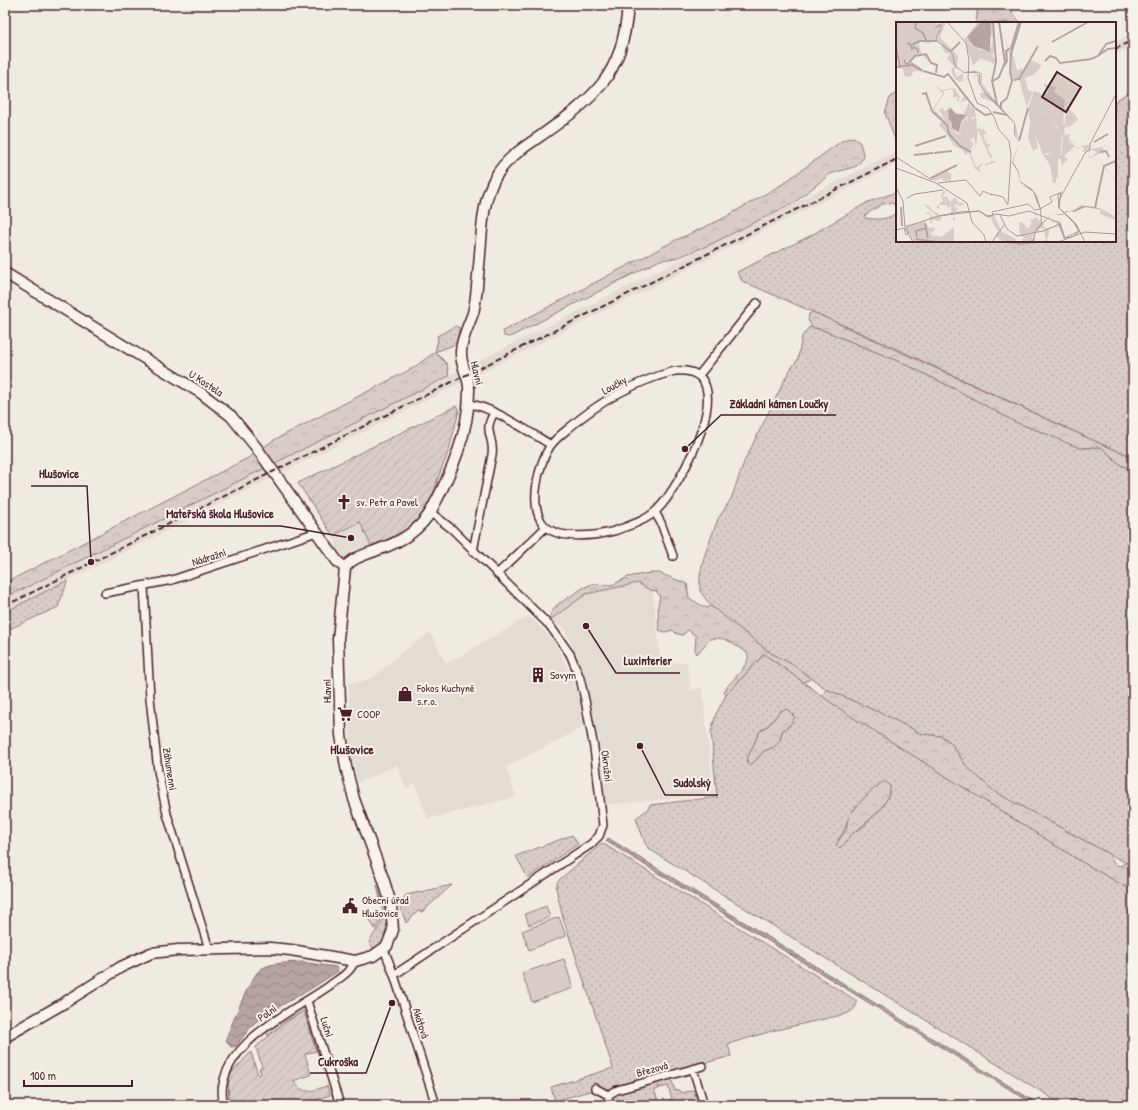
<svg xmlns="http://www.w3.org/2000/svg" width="1138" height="1110" font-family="'Patrick Hand',sans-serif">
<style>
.built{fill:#e3dcd2}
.grass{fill:url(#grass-dots);stroke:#917678;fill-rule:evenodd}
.forest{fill:url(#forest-crowns);stroke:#917678}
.park{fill:#d8cdc6;stroke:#917678}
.garden{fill:url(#garden-furrows);stroke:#917678}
.water{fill:url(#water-waves);stroke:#8b6f72}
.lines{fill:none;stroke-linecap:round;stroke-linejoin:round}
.street-casing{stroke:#4a1f2b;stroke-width:10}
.secondary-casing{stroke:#4a1f2b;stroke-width:13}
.street{stroke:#f7f3e8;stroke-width:7}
.secondary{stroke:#f7f3e8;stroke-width:10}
.rail{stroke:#4a1f2b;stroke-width:2;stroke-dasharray:6 3;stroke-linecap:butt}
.labels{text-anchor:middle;stroke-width:4;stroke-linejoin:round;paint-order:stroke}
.street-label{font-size:11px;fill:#4a1f2b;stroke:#f7f3e8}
.poi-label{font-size:11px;fill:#4a1f2b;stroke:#f7f3e8;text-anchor:start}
.quarter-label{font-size:13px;font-weight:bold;fill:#4a1f2b;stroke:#f7f3e8}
.inset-river{fill:none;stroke:#b7a4a2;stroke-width:2}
.inset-road{fill:none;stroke:#ae9998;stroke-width:1}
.view{fill:#4a1f2b;fill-opacity:0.15;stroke:#4a1f2b;stroke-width:2}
.inset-edge{fill:none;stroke:#4a1f2b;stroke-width:2}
.leader{fill:none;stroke:#4a1f2b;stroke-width:1.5}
.callout-dot{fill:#4a1f2b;stroke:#f7f3e8;stroke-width:1.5}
.callout-label{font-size:12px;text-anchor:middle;font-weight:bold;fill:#4a1f2b;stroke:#f7f3e8;stroke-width:4;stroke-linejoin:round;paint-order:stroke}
</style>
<defs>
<pattern id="grass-dots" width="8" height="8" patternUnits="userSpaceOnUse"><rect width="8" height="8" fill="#d8cdc6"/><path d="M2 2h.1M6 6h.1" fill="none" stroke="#bbb0aa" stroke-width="1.8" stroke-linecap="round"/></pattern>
<pattern id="forest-crowns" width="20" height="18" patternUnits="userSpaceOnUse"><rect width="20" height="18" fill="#d8cdc6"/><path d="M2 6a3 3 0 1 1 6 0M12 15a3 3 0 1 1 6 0" fill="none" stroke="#bbb0aa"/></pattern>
<pattern id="garden-furrows" width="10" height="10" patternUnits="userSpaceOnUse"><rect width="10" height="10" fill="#d8cdc6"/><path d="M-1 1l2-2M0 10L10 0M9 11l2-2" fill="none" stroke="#bbb0aa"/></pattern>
<pattern id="water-waves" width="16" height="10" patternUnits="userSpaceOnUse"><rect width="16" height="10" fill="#b7a4a2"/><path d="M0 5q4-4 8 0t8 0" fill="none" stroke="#978584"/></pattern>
</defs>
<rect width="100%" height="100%" fill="#f0ebe0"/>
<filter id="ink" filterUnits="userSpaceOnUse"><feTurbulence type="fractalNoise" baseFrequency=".025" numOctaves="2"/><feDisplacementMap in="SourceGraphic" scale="8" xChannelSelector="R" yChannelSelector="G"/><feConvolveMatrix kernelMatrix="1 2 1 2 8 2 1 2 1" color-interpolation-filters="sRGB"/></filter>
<g filter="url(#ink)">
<!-- built -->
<path class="built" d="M1133,33V46L1115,55V42Z
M897,151V164L5,612V598Z
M360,522L371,546L341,559L335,545L337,544L333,536Z
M638,583L653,592L661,664L687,662L691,690L702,688L714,794L606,805L601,754L586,678L565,629L550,620L586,594Z
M529,616L551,638L560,652L584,711V727L506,767L516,797L428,819L415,784L406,789L397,765L358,783L350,749L349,683L359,682L373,678L396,657L430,632L446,664Z"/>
<!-- grass -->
<path class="grass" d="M1133,90V457L1099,443L886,344L742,281L737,272L808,237L868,202L897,192V210L893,203L882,204L864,216L865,218C876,220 889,220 897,212V241H1115V101Z
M456,326L460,328L456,344L435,352L438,340L437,336Z
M809,327L823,330L905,364L959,391L1015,422L1084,448L1101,447L1121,465L1133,470V861L1126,863L995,792L967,767L950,742L941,736L922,734L887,716L826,689L795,666L771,653L721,615L711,606L700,591V575L704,557L718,519L731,499L744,462L788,373L798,359L802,336Z
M68,580L58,607L5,631V612Z
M764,654L849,715L1082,862L1133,891V1105H1063L649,849L645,843L636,818L647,810L650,805L717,797L711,732L716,714L726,695ZM780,711L790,725L782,731L780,740L774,747L764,751L752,764L746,761L760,731L770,724ZM879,784L887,798L884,805L864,826L851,834L840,848L838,840C846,830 847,819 854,809C862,800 871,793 879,784Z
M572,835L578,844L528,878L516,856Z
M602,843L857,1001C856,1008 853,1011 846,1014L772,1031L728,1044L731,1056L611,1089H604L599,1086L591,1089L593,1090L555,1101L551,1087L613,1068L563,918L556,888L558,881Z
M377,885L386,912L375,929L369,918L383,912Z
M452,885L422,912L418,911L406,923L400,906L406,905L404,897L406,895Z
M384,892C390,910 394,938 375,949L372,947L369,942L387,914L382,893Z
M300,1008H304L306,1010L322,1062L321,1064L304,1011L285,1022L268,1036L266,1029Z
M671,1078L675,1091L679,1090L680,1093L694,1090L699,1105H613L611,1099L614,1094ZM658,1085L660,1088L668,1086L672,1099L659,1103L654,1090L659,1089Z"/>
<!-- forest -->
<path class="forest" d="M978,5H1011L1012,13L1021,23H976Z
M897,92V140L895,139L885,113L890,98Z
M854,137L860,143L864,157L857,166L830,174L795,202L707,246L676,258L660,260L510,337L504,336L503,331L674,241L722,219L781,185L843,140Z
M813,312L1099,443L1133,457V470L1121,465L1101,447L1079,448L1042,432L1015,422L959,391L905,364L823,330L812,327L808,320L809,314Z
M435,352L447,364L449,376L5,598V583L248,458L274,440L413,368Z
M649,573H659L687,584L689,598L706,608L711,606L771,653L795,666L810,678L809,680L803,682L764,654L726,695L724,692C728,682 754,663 747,653C744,650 740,648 736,646C727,639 721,637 710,639L697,654L695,649L696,636L688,630L683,635L677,634L673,630L665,632L659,630L658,606L660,596L656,591L650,590L638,583L586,594L550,620L551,613L557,605L583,588L592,584L612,585L628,577Z
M826,689L887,716L922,734L941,736L950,742L967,767L995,792L1109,854L1114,864L1120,866L1126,863L1133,861V891L1082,862L849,715L822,696Z
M787,709L795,717L790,725L782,731L780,740L774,747L764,751L752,764H747V759L760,731L770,724L780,711Z
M885,781L890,786C891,805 866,823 853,833C847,837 846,846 838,848L836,846C838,839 843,836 846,830C847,826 847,821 849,817C855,807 874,786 885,781Z"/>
<!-- park -->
<path class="park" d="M546,906L550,917L529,925L525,914Z
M559,917L566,936L529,950L522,931Z
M564,959L573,988L532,1002L522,973Z"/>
<!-- garden -->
<path class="garden" d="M456,406L459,411L449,450L436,483L438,482C421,523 412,530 371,546L360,522L333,536L298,483Z
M304,1011L316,1051L305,1054L311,1075L293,1081C305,1096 310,1091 327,1086L330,1095L315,1100L316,1105H229L228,1077L251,1052L258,1075L261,1074L259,1068L262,1067L256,1047L285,1022Z"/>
<!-- water -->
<path class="water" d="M608,838L1040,1105H1035L606,841Z
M301,962L336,967L338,971L312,988L268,1013L253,1024L236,1046L231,1047L227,1042L226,1038C233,1023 250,976 261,969C272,962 288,963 301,962Z"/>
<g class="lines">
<!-- street casing -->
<g class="street-casing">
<path id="street" d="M675,371C747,364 680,488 657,510C646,521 628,526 614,531C596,536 561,540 546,527C527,510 538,463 551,445C556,438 563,433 569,428C599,402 636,381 675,371Z
M699,375L757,303
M469,404C491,406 531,433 551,445
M655,512L661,523L673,556
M473,551L492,455C495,436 482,433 494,413
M497,574L546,527
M144,586L150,698L158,771L167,814L209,949
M105,593L172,580L317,532
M384,949L394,975L436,1105
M394,975L591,844L599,836L603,825L594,748L585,700L580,678L570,654L550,626L452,529L430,512
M307,1001L340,1105
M693,1069L704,1105
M595,1088L608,1095
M608,1095L617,1090L703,1066
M608,1095L609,1105
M223,1105C223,1098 221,1090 223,1084C232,1037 294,1011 329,986C338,979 350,973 355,961"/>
</g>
<!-- secondary casing -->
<g class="secondary-casing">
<path id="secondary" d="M5,273L201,393L231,416L256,447L337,561L345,568
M5,1037L64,1003L121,967L151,953L178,950L270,948L291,950L355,961L373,956L387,946L393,930L391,904L383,878L354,799L346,767L341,735L338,639L345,568C352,557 368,554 380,549C400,542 420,530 431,511C451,474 470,431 469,388C469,376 460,365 461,352C461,339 469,325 473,313C477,298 477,281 479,266C482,236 481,202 496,176C507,158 523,148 539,137C594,98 623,77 628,5"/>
</g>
<!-- street -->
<use href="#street" class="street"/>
<!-- secondary -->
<use href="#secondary" class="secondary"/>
<!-- rail -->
<path class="rail" d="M1115,49L1133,40
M5,606L897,159"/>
</g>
</g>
<!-- icons -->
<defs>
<g id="church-bare" transform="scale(1.2)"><path d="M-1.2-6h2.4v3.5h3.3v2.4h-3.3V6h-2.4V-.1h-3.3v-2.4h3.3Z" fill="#4a1f2b" stroke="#f7f3e8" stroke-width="2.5" paint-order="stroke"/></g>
<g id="building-bare" transform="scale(1.2)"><path d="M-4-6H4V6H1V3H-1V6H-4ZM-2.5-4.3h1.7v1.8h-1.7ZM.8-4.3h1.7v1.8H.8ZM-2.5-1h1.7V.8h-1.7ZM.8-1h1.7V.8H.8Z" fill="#4a1f2b" stroke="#f7f3e8" stroke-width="2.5" paint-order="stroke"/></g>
<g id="shop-bare" transform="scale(1.2)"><path d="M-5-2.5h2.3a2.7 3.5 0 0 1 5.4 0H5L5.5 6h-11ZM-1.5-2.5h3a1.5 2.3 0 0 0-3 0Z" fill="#4a1f2b" stroke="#f7f3e8" stroke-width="2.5" paint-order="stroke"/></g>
<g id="supermarket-bare" transform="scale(1.2)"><path d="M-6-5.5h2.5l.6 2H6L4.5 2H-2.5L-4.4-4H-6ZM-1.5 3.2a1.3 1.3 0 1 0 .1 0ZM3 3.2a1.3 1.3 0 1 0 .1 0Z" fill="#4a1f2b" stroke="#f7f3e8" stroke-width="2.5" paint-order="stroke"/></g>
<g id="civic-bare" transform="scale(1.2)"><path d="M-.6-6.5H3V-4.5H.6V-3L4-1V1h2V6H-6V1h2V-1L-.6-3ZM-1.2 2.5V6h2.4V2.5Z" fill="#4a1f2b" stroke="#f7f3e8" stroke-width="2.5" paint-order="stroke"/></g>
</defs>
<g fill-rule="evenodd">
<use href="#church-bare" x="344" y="502"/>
<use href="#building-bare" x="538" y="675"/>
<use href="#shop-bare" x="405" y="694"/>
<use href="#supermarket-bare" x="345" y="714"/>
<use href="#civic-bare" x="350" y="906"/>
</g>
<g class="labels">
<!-- street labels -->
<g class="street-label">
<text transform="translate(477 373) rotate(76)" y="4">Hlavní</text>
<text transform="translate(206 383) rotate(33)" y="4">U Kostela</text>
<text transform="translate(614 385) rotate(-29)" y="4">Loučky</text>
<text transform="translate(209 557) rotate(-18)" y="4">Nádražní</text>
<text transform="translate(327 691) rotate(-91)" y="4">Hlavní</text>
<text transform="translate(607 766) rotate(83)" y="4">Okružní</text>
<text transform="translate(170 769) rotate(81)" y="4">Záhumenní</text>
<text transform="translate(267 1013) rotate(-34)" y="4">Polní</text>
<text transform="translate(421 1023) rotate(72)" y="4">Akátová</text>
<text transform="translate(327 1027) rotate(73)" y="4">Luční</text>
<text transform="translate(652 1069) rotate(-15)" y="4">Březová</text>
</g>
<!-- poi labels -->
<g class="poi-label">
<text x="356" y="506">sv. Petr a Pavel</text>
<text x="550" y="679">Sovym</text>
<text x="417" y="692">Fokos Kuchyně<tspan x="417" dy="13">s.r.o.</tspan></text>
<text x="357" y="718">COOP</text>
<text x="362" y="904">Obecní úřad<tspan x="362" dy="13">Hlušovice</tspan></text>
</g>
<!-- quarter labels -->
<g class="quarter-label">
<text x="352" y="754">Hlušovice</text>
</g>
</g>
<!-- overview -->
<g transform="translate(896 22)">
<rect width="220" height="220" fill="#f0ebe0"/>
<path d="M70,15L78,26H82L84,37L77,43L68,17ZM134,38L146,43L138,53L129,56L132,68L137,70L131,84L121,49L126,46L128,50ZM148,62L160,65L158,70L169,78L167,101H164L167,102L166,113L161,111L164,107L157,102L160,99L148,104L145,98V93L157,86L151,78L135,85V94L143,118L140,114L132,87L138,69L145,71V74L152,71L153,66L148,65ZM73,80L78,95L74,96V98L79,104L75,97H78L80,94L81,106H73L71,93L68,91ZM55,84L51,95L56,105L52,107L64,113L65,100L68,104L70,101L72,109L79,112L75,113L72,111L75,117L73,115L70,118L76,124L74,128L72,124L64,126L58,124L59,121L43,103L49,96L43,88L46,86L49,89ZM173,86L182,97L175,104L168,105L170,90ZM174,112L173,118L180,121L173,120L182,125L187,130L188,126L184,124L193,123L194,127L206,125L209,129L217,126L210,129L216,141L220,139L216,141L220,148L216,141L208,144L220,159V160L215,153L207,160L215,153L208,145L207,152L203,165L207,144L204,140L208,144L216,141L213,135L207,139L213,135L210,129L198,134L201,138L197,134L194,137L192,133L195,135L201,130L196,128L188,130L179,124L168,134L172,137L165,144V137H162V157L160,155V161H157L154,143L144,128L151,133L156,131L152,128L160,127L162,137L164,124L165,136L167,113ZM51,149L55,152V159H47L46,156L39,159L35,157L41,154L39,151L44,153ZM47,169H50L46,176L51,174L54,180L59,175L62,180L69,182L64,184H61L63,181L57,184L62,186L58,192L59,198H56L58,194L55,191V183L52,187L51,183H43V187L40,185L47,178L45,175ZM27,182L33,184L38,190L43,191V189V191L42,193L46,195L44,199L35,198L37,200L34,202V192H29V201L33,206L39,205L37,211L35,209L36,213L45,215L58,205V220H17L10,203L29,199V192L32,190L34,191L36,195L41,194ZM138,191L141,193L139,197L141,195L143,199L145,197V202L138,210L136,218L130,220L131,217L128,220L125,217H129L124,213L123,201L126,200L132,207L136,200L133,199L140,195ZM156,198L162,201L163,198L168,216L162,204L151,208H154L151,218L155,220H146L150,218L148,209L139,211L138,216L139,209L148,201L147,207L144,206L142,210L148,208V205L152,207V205L153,206L161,203L160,200L156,201Z" fill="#d8cdc6"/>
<path d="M0,0H39L41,2L50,0L44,15L62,34L61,45L66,49L60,46L58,48L61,55L67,51V59L62,60L58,55L55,48L58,44L51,37L54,31H49L45,23L37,18L33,22L24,19L23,24L26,32L30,31L36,40L42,42L40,51V43L36,42L25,32V34H19L15,40L8,38L11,43L16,41L28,49L5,47L0,25ZM82,0H85L71,15L83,27L94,30L97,17L93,11L95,0H98L100,32L98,30L96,35L99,36V34L100,40L99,51L97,55L99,42L84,36L82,27L78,26L70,15ZM102,0L114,29L115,26L123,55L134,40L123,56L116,60L111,77L106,82L107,88L119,100L123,118L119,112L118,100L105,88L102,82L104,83L111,76L115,61L113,27L110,42L103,56L97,60L103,55L108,41ZM104,4L112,26L110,28L111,37L109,43ZM78,48L86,51V61L101,81L83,75H85L84,71L89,70L81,59L82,54L78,55L82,51L79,49L74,52ZM123,57L132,86L159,74L151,78L156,85L167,79L145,93V98L148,104L161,98L157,102L161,106L165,104L162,105L164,107L167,102H164L163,101L167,102L168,98V105L177,103L168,106L169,112L166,113L164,136V124L163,137H161L160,127L153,128L156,131H149L148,134L139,113L142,126L137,129L132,116L134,100L132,88L135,94V85L131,86ZM36,60L45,68L56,66L59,67L64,75L62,78L65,79L68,75L59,62L60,61L77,83L71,78L65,80L60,78L62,75H57V67L46,69L48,70V72L38,87L45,95L50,91L46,98L49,99L53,107L56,105L51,96L52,88L55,85L52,89L53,99L55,98L56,106L63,110L68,103L63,100L57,102L56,96L67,100L71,94L60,92L56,86L60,91L71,92V99L77,95L75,87L77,83L90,93L95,91L88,93L78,86L80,94L75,97L79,104L76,106H79L83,107L85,104L84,108L88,107L92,114L93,116L90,112L87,113L91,121H89L95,123L91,126L97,135L94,136L86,118L90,120L88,117L86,118L82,107L80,126L78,115L74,118L77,121L75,132L80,145L85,142L94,141L95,139L101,140L88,144L90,142H87L83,146L85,150L79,147L73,131L69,133L67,128L57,123L49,109L52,111V105L46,106L51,104L39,92V89L29,88H36L30,72L36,88L47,72ZM70,102L74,115L71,117V113L70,110H69L70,120L76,124L75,130L72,124L64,126L58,123L57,117L64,124L53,110V107L68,114L67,108ZM185,183L204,186L220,195L219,198L204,192V188L190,185L179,190H174Z" fill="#d8cdc6" fill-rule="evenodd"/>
<path d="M12,44H17L23,49H18L14,55L8,54L7,47ZM98,193L106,210L120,217L119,220H107L99,213L103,209L100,207L94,194Z" fill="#d8cdc6"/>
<path d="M38,0L39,5L44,2L46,3V4L44,10L41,14V18L44,21L53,27L56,31L58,35L59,41L61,45L68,50L78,49L82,50L84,54V62L90,71L101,81L118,100L119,104V112L123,121L117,140L123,150L124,159L136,167L141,174L145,187L146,201L156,192H167L170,189L176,190L184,185L188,184L196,185L204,187L220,196L204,187L189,185L178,190H170L167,193L156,192L140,209L138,220H133L137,217L139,208L145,201L144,188L137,170L124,160L122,150L116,141L123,121L118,112V101L90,73L83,62V51H68L60,45L58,42L56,32L43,21L40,17V14L46,4L39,6ZM85,0H95L94,30L78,24L71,15ZM55,86L60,92L71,93L65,100L63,110L56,106L55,98L53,99L52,89Z" fill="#b7a4a2"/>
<path class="inset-river" d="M97,0L100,40L96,59L101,82M20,1L19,6L27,11L31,20M156,20L192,0M11,21L15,23L24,19H41M15,24L16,27L18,25L22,28V31M0,25L4,46M55,29L64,20M203,33L212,27L220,26M8,38L11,43L19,34L30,32L35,41L41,43L40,51M149,39L154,34L160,36L164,41L195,37L202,34L210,22L220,19M15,41L26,48M108,44L111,39L110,29L115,26L123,0M0,45L16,43L26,49M27,49L48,55L52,52L78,85M118,58L123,57L142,24M97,59L103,55L109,40L103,0M26,72L30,71L36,89M79,86L89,93L95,92M105,88V81L111,76L116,59L114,50L115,32L125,0M36,89L51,103L53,112L64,124L75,130M97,90L111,93M123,119L132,86M198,120L212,112M19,124L50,114M204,130L210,129L213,135M38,131L56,129M18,133L37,131M35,156L61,143M5,185L6,204M199,186L208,144L220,139M29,201L32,216M21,215L20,209L30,206M20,217L40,220"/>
<path class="inset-road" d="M51,0L70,21L73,38L72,56L81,81L92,86L98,95L103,108L113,119L115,133L112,182M0,135L36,158M0,146L40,161L71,181L76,200L88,213L90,220M42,161L70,158L84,174L87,169L96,173M0,165L7,179L9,206L17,220M95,172L107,175L112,183M11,176L19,172L47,168M104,193L111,207L121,214L147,209L164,202M43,194L83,189L92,195L100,192L113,194L133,189L164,201L169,216L183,209L178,201L163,186V185L162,173L165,171L163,186L179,201L183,209V210L176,215L169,216H168L163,201M0,208L8,206L10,213L13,211L10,205L42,194L64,190L83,189L92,194L97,193L96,190L132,182L139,188L144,187L156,180L154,175L166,170M96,220L108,203M162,220L189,210L220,212M189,220L180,202L163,186V178L189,131L194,128V122L220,72"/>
<path class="view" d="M161,50L185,65L170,90L146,75Z"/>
<rect width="220" height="220" class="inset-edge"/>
</g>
<!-- callouts -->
<path class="leader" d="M685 449L721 415H836M91 562L87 486H31M351 538L281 526H158M586 626L616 673H680M640 746L665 795H718M392 1003L366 1073H310"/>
<g class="callout-dot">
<circle cx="685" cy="449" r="4"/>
<circle cx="91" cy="562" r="4"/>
<circle cx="351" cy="538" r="4"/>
<circle cx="586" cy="626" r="4"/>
<circle cx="640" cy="746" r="4"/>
<circle cx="392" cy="1003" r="4"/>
</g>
<g class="callout-label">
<text x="779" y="408">Základní kámen Loučky</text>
<text x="59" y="478">Hlušovice</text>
<text x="220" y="518">Mateřská škola Hlušovice</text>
<text x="648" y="665">Luxinterier</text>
<text x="692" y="787">Sudolský</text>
<text x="338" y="1066">Cukroška</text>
</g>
<!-- margin -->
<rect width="1138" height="1110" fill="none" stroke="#f7f3e8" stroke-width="20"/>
<rect x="10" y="10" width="1118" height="1090" fill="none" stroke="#4a1f2b" stroke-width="1.5" filter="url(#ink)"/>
<!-- scale -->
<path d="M24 1080v6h108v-6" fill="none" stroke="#4a1f2b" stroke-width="2"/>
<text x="30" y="1080" font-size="12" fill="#4a1f2b" stroke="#f7f3e8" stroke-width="3" paint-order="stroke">100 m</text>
</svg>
